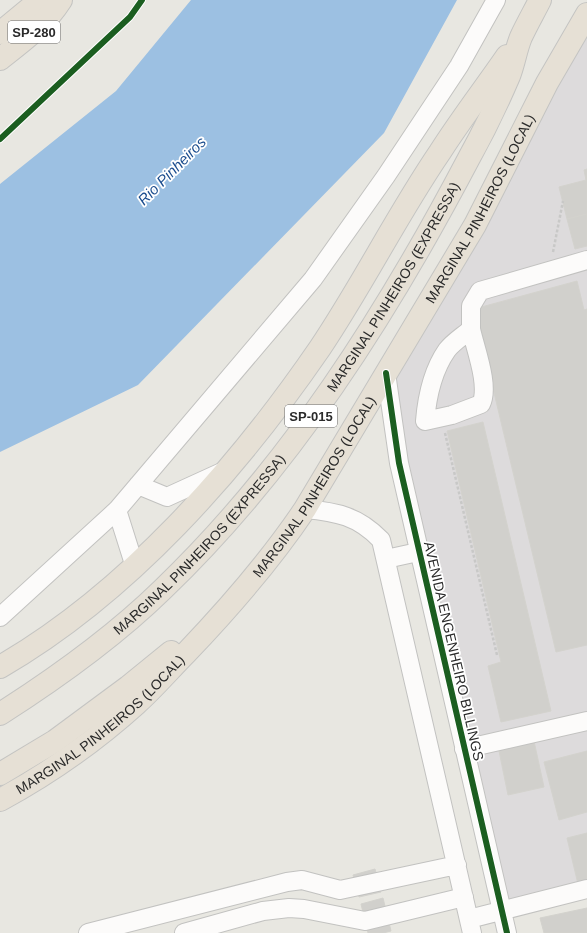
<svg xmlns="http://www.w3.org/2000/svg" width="587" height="933" font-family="Arial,sans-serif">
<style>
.industrial{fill:#dddbdc}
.water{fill:#9cc0e2}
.building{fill:#d1d0cc;stroke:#d3d2cd}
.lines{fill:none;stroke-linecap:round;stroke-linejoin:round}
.minor-casing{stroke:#c2c2c0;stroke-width:20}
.highway-casing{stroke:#c4c4c2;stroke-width:24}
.path{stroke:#c8c8c7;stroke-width:2.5;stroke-dasharray:3 2;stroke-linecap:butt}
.minor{stroke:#fcfbfa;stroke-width:18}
.highway{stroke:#e6e0d5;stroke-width:22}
.cycleway-casing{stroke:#fff;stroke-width:8}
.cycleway{stroke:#1b5e20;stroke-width:6}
.labels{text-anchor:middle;stroke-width:3.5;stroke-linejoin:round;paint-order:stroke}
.shield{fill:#fff;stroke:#6a6a6a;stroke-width:1}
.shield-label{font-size:13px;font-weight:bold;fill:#2a2a2a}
.street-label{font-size:14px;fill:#2a2a2a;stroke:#fff}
.water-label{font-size:15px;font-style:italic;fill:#1b4d8e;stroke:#fff}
</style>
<rect width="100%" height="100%" fill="#e8e7e1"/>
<!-- industrial -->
<path class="industrial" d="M587,9V891L499,912L381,383Z"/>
<!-- water -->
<path class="water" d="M191,0H457L384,133L138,385L0,452V184L116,91Z"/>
<!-- building -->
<path class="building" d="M587,169V214L567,219L559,187L586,180L584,170Z
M587,214V246L575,249L567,219Z
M577,281L584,310L587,309V645L556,652L474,309Z
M483,422L551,711L501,722L488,666L501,662L447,431Z
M534,741L544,787L508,795L499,751Z
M587,751V812L559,820L544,762Z
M587,833V882L578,884L567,838Z
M375,869L381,892L359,897L353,875Z
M383,898L391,931L383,933H368L361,904Z
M587,908V933H544L540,918Z"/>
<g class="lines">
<!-- minor casing -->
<g class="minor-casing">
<path id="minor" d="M471,329C475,348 490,386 481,404L452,415L425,421C427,397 433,370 447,350C453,342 463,336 471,329Z
M471,329V306L480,291L587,260
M386,373L399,463L507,933
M138,485L167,497L224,471
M305,509C337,512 358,516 381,540L472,933
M117,510L135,567
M386,559L418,552
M0,617L117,510L313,279L386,176L459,66L496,0
M464,749L587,721
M469,919L587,889
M88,933L287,882L302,880L340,890L457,865
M184,933L263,911L289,908L304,909L365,921L464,897"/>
</g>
<!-- highway casing -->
<g class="highway-casing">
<g id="highway">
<path d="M0,33L40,0"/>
<path d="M0,59C23,41 45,25 61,0"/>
<path d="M0,667C128,593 237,469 320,348C363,284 397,215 440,152C461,119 485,88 507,56"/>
<path id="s1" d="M0,714C58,677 114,637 163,589C290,467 387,314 469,158C484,131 497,104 509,76C514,63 516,49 521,37C527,24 534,12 540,0"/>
<path d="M0,774L55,741L128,687L171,652"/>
<path id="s2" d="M0,800C48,774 95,741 136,704C154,688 170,669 187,652C230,607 270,561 305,509L475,225L547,83L587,14"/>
</g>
</g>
<!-- path -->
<path class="path" d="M553,252L563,201
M445,433L497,655"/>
<!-- minor -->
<use href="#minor" class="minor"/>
<!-- highway -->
<use href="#highway" class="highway"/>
<!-- cycleway casing -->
<g class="cycleway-casing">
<path id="cycleway" d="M0,139L130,17L142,0
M386,373L399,463L507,933"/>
</g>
<!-- cycleway -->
<use href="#cycleway" class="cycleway"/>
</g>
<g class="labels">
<!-- shield labels -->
<g class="shield">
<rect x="8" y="21" width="52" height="22" rx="3"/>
<rect x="285" y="405" width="52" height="22" rx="3"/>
</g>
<g class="shield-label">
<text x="34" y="37">SP-280</text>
<text x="311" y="421">SP-015</text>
</g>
<!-- street labels -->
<g class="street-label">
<text dy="5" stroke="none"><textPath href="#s2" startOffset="773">MARGINAL PINHEIROS (LOCAL)</textPath></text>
<text dy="5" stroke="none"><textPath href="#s1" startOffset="587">MARGINAL PINHEIROS (EXPRESSA)</textPath></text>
<text dy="5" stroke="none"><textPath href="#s2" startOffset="449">MARGINAL PINHEIROS (LOCAL)</textPath></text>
<text dy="5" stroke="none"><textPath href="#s1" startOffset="263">MARGINAL PINHEIROS (EXPRESSA)</textPath></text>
<text transform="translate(454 651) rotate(77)" y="5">AVENIDA ENGENHEIRO BILLINGS</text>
<text dy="5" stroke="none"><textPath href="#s2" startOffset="126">MARGINAL PINHEIROS (LOCAL)</textPath></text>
</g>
<!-- water labels -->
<g class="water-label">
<text transform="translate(172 171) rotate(-45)" y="5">Rio Pinheiros</text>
</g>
</g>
</svg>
